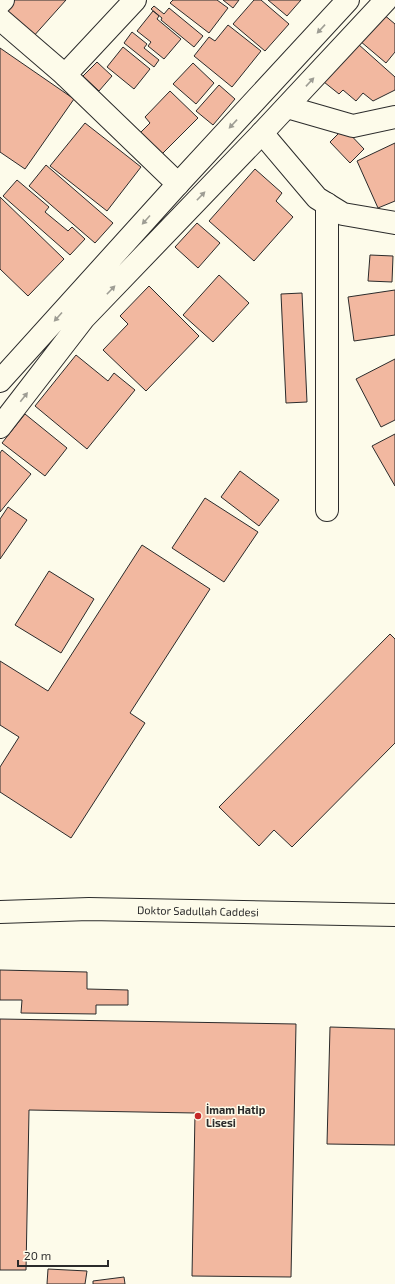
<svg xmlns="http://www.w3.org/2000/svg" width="395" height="1284" font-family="'Exo 2',sans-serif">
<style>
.building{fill:#f2b8a0;stroke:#2b2b2b}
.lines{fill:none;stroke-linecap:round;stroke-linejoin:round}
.street-casing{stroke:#2b2b2b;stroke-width:24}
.secondary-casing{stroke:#2b2b2b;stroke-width:24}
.street{stroke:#fdfbea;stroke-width:22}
.secondary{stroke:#fdfbea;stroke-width:22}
.oneway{fill:#9e9d94}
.poi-dot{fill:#c62828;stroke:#fdfbea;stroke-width:1.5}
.labels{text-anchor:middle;stroke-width:3;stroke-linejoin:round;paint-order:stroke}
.street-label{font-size:11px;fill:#2b2b2b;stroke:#fdfbea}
.poi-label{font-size:11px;font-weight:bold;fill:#2b2b2b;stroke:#fdfbea;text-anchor:start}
</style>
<rect width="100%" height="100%" fill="#fdfbea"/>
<!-- building -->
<path class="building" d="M11,0H66L32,38L1,11Z
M173,0H217L228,8L209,33L170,3Z
M223,0H239L233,8Z
M254,0H261L289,24L265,51L233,24Z
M268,0H301L287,16Z
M154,6L164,14L169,8L203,36L194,47L161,20L162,18L151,9Z
M153,11L159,16L157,19L181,39L164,59L148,46L151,42L137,31Z
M383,14L395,24V52L386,63L360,41Z
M228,25L261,51L232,87L194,56L209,37L215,41Z
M132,32L147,44L144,48L159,60L154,67L124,43Z
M358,44L395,77V90L373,101L363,93L356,101L343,90L339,94L324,82Z
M123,47L150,69L134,89L107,67Z
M0,48L74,99L25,169L0,152Z
M97,62L112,76L99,91L83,76Z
M193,63L214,83L196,104L173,84Z
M219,85L235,99L213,125L196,111Z
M170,91L198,118L161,155L139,134L150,123L145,117Z
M85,123L141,167L107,211L50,166Z
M344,128L364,149L350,163L330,142Z
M395,143V201L378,208L357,161Z
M46,165L113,223L95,243L29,186Z
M255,169L282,193L276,201L293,217L254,261L209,221Z
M17,180L49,207L45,212L68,231L72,227L85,239L70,255L3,196Z
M0,197L64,259L28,296L0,269Z
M197,223L220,243L198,268L175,247Z
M370,255L393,256L392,282L368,281Z
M219,275L249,303L213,342L183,315Z
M149,286L199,336L146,391L103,350L128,324L120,316Z
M395,290V335L354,341L348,297Z
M302,293L307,402L286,403L281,294Z
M76,355L108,381L114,373L135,390L87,449L35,406Z
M395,359V420L381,427L356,379Z
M25,414L67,448L45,476L2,443Z
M395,434V486L372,446Z
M2,450L31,474L0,512V453Z
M240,471L279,500L259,526L221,497Z
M205,498L258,532L224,582L172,548Z
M8,507L27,520L0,559V519Z
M142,545L210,589L130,713L145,723L71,838L0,792V767L19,737L0,725V661L48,691Z
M49,571L94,599L61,653L15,625Z
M390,634L395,639V743L292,847L274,830L259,846L219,807Z
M0,970L87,972V989L128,990V1005H96V1014L21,1013L22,1000H0Z
M0,1019L296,1024L291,1277L192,1276L195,1113L29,1110L26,1270H0Z
M330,1027L395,1029V1145L327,1144Z
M48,1269L87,1271L85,1284H47Z
M124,1277L125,1284H93V1281Z"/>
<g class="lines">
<!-- street casing -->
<g class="street-casing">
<g id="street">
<path d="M0,3L3,0"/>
<path d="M0,19L65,75L178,184"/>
<path d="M65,75L135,0"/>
<path d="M287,107L353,126L395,117"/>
<path d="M262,133L317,198L343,214L395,223"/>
<path d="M327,510V204"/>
<path id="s1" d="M0,912L89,909L395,915"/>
</g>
</g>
<!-- secondary casing -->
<g class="secondary-casing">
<path id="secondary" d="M0,381L178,184L348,0
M0,427L84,318L262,133L386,0"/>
</g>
<!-- street -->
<use href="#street" class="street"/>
<!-- secondary -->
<use href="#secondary" class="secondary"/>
</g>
<!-- one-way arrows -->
<defs><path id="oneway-solid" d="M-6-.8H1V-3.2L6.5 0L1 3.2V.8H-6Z"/></defs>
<g class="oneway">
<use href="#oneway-solid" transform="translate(321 29) rotate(133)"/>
<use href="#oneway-solid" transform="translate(310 82) rotate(-47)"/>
<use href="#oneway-solid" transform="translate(233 124) rotate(133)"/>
<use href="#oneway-solid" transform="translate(201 196) rotate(-46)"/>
<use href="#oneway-solid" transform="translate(146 220) rotate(132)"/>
<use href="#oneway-solid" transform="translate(111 290) rotate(-46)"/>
<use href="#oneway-solid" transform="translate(58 317) rotate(132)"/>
<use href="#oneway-solid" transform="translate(24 397) rotate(-52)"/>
</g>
<!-- markers -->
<circle class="poi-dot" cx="198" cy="1116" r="4"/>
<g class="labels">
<!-- street labels -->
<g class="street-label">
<text dy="4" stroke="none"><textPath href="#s1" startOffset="198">Doktor Sadullah Caddesi</textPath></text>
</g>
<!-- poi labels -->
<g class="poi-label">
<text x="206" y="1114">İmam Hatip<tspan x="206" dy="13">Lisesi</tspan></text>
</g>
</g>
<!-- scale -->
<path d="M18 1260v6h90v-6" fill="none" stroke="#2b2b2b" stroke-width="2"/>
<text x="24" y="1260" font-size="12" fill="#2b2b2b" stroke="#fdfbea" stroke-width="3" paint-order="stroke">20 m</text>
</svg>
